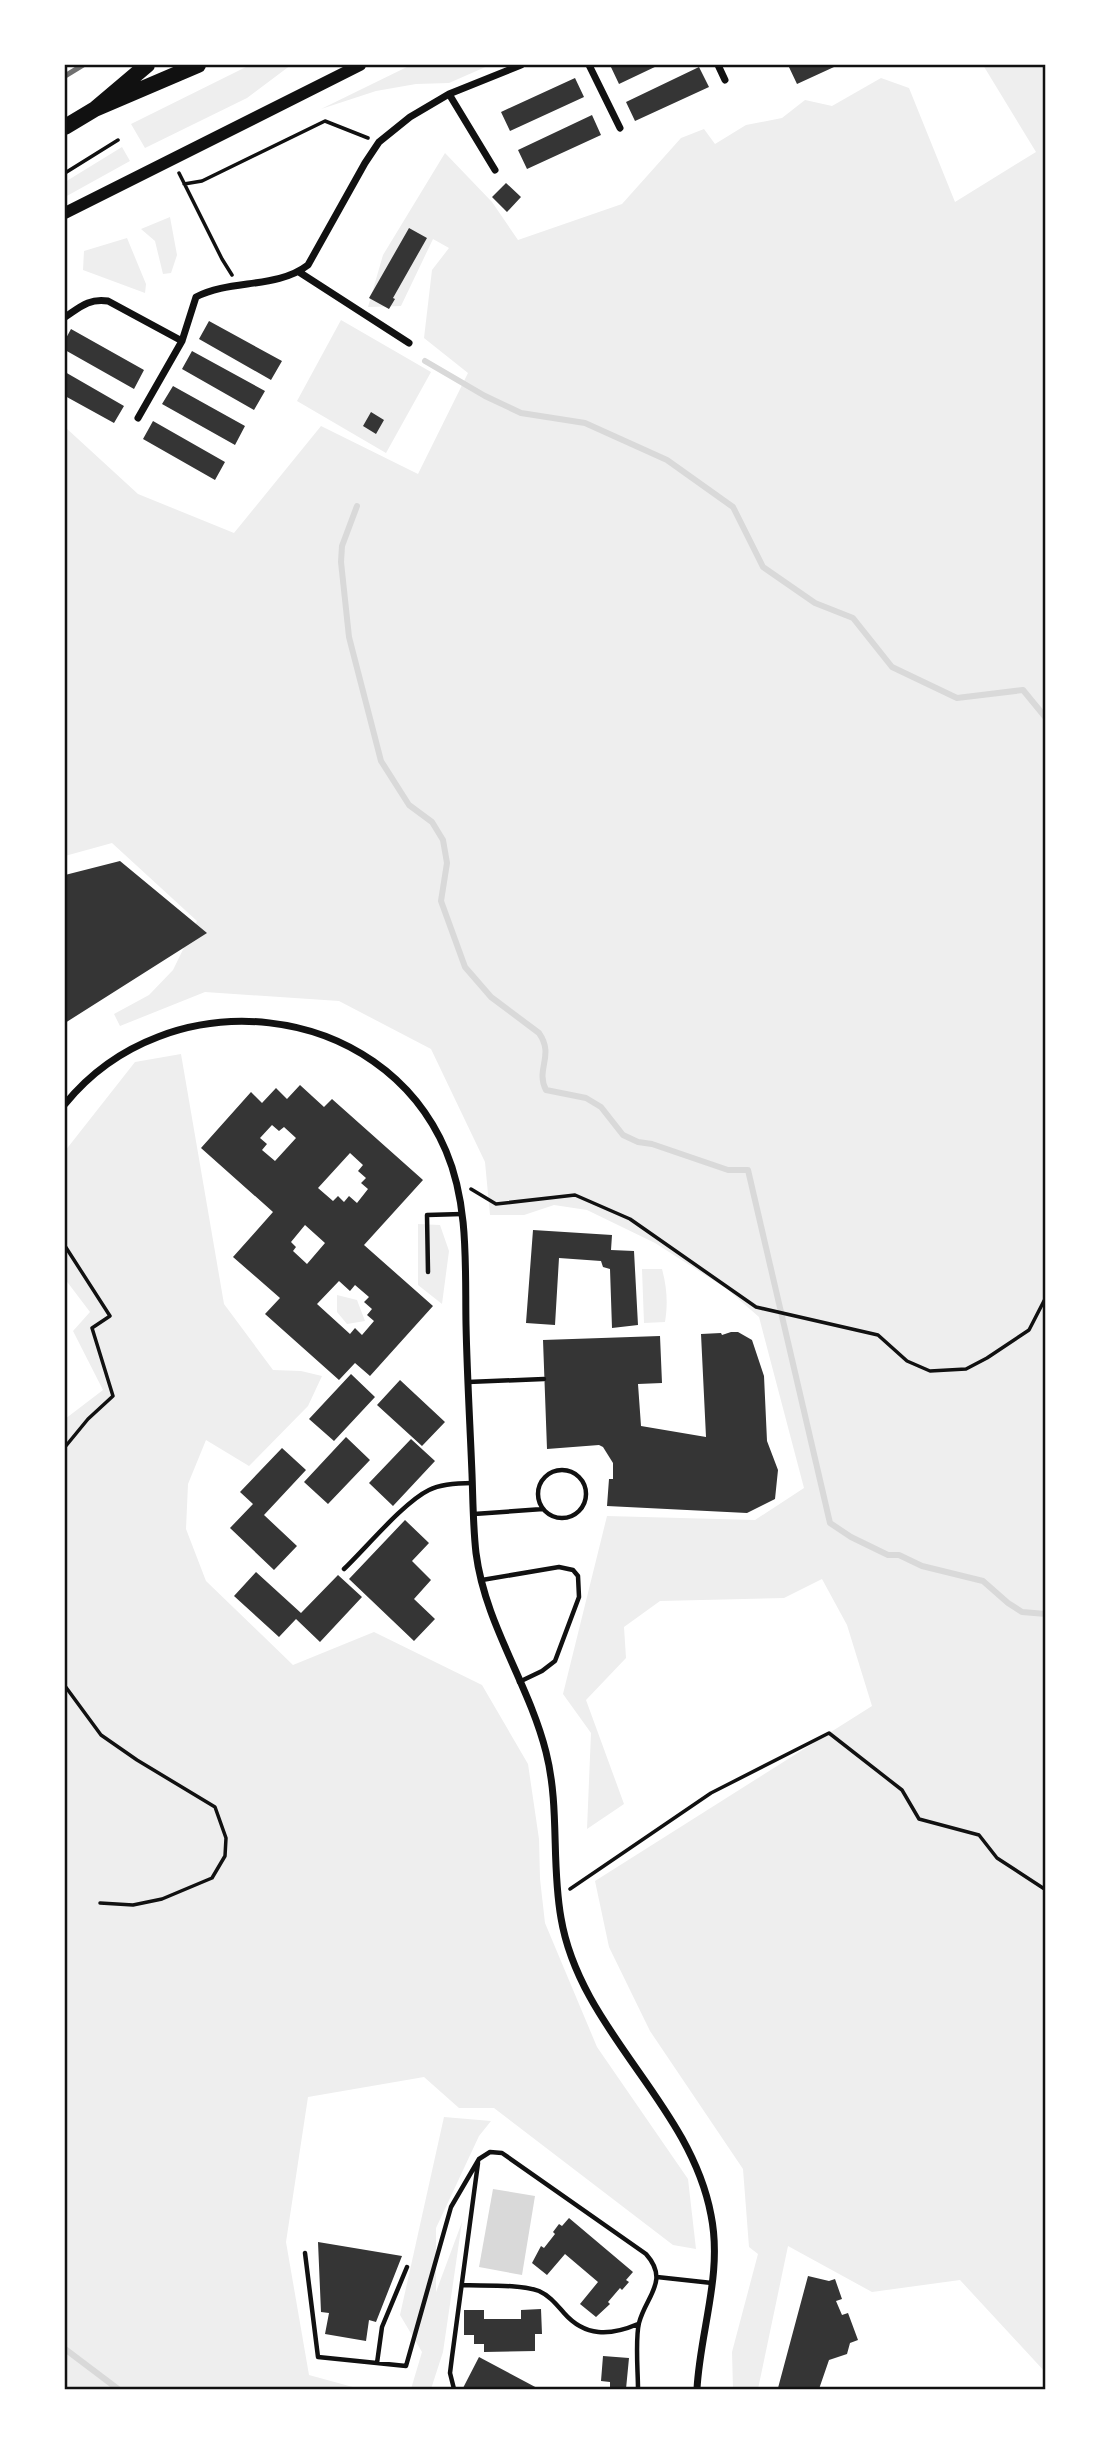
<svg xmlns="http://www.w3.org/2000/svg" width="1111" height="2454" font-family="'Source Sans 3',sans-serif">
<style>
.green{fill:#eee}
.water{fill:#d9d9d9}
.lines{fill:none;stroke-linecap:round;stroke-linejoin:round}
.stream{stroke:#d9d9d9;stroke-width:6}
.building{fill:#353535;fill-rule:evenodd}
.path{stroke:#111;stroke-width:3.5}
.service{stroke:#111;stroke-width:4.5}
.minor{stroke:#111;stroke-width:7}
.secondary{stroke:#111;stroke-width:12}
.motorway{stroke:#111;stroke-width:16}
.rail{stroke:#707070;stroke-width:5}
.neatline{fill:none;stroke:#111;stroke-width:2.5}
</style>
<rect width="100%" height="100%" fill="#fff"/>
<!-- green -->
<path class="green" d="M250,65H291L247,98L145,148L131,124Z
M411,65H490L449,83L416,84L376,91L321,109Z
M983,65H1046V2373L960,2280L872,2292L788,2246L758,2389H733L732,2352L758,2254L749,2247L743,2169L650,2031L609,1947L595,1881L872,1706L847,1625L822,1579L784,1598L660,1601L624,1627L626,1658L586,1700L624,1804L587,1829L591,1733L563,1694L607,1516L755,1520L804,1488L759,1317L727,1289L655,1243L587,1210L554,1205L524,1215H490L485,1162L431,1049L339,1001L205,992L120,1026L114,1014L149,995L173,970L197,921L112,843L65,856V427L138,494L234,533L321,426L418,474L468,373L424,338L432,270L449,248L433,239L401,306L368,307L383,255L445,153L492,202L518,240L622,204L681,138L704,129L715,144L746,125L782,118L805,100L832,106L881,78L909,88L955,202L1036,152Z
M122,147L130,161L65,197V182Z
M170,217L177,255L171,273L163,274L155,241L141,229Z
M127,238L146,284L145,293L83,270L84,251Z
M341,320L431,372L386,453L297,401Z
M181,1054L224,1304L273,1370L301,1371L322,1376L308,1406L249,1466L206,1440L188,1484L186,1529L206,1581L293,1665L374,1632L482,1685L528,1764L539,1839L540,1879L545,1923L597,2047L688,2179L696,2249L673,2245L494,2108H459L424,2077L308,2097L286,2242L309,2375L360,2389H65V1419L103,1390L73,1331L90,1312L65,1279V1151L135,1062Z
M418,1224L440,1225L449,1251L442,1304L418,1285Z
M642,1269H662C667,1288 668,1303 665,1322L644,1323Z
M337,1295L357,1300L365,1321L347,1324L337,1312Z
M444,2117L491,2121L479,2136L436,2228V2292L462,2222L443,2352L431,2389H411L422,2352L400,2315Z"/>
<!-- water -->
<path class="water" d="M493,2189L535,2196L522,2275L479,2267Z"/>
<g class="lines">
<!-- stream -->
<path class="stream" d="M425,361L485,396L521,413L585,423L667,460L733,507L763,567L815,603L853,618L892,667L957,698L1023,690L1046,718
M357,506L342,546L341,562L349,637L381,761L409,805L432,822L443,840L447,863L441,901L465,967L491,997L539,1033C555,1056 535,1069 546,1090L586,1098L601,1107L623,1135L638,1142L652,1144L728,1170H748L830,1523L851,1537L888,1555H899L922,1566L983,1581L1008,1603L1022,1612L1046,1614
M65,2349L118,2389"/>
</g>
<!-- building -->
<path class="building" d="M610,65H659L619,84Z
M788,65H833L834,67L797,84Z
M699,67L709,87L635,121L626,102Z
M575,78L584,97L510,131L501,112Z
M592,115L601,135L527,169L518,150Z
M506,183L521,197L507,212L492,197Z
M409,228L427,238L393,298L395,299L389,309L369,298Z
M209,321L282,361L271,380L199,339Z
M71,329L144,370L134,389L65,350V340Z
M192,351L265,391L254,410L182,369Z
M65,372L124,406L114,423L65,396Z
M173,386L245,426L235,445L162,404Z
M371,412L384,420L376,434L363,426Z
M153,421L225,462L215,480L143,439Z
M120,861L207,933L65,1023V875Z
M300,1085L324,1107L332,1099L423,1180L364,1245L433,1306L370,1376L355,1363L339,1380L265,1314L280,1298L233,1257L273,1212L201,1148L251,1092L262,1103L276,1088L287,1099ZM272,1125L279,1131L284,1127L296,1138L275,1161L262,1150L267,1144L260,1138ZM350,1153L363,1165L358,1171L366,1178L361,1183L368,1189L357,1203L349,1196L344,1202L338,1196L333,1201L318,1188ZM305,1225L325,1243L307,1264L293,1251L296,1247L291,1242ZM339,1281L350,1291L355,1285L369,1297L364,1302L372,1309L367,1315L374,1321L362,1335L355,1328L350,1334L317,1304Z
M533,1230L612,1235L611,1250L634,1251L638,1325L612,1328L610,1269L603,1267L601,1261L559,1258L555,1325L526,1323Z
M731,1332H738L752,1340L764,1376L767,1441L778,1470L775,1499L747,1513L607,1506L609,1479H613V1463L603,1447L599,1445L547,1449L543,1340L660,1336L662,1383L638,1384L641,1426L706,1437L701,1334L721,1333L722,1335Z
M351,1374L375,1397L334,1441L309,1419Z
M400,1380L445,1422L422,1446L377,1405Z
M346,1437L370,1460L328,1504L304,1482Z
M411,1439L435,1461L393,1506L369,1483Z
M282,1448L306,1470L264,1515L297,1546L274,1570L230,1528L253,1504L240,1492Z
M405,1520L429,1543L412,1561L431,1580L414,1599L435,1619L414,1641L349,1579Z
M256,1572L301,1613L338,1575L362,1597L320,1642L296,1619L279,1637L234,1596Z
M569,2218L633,2272L626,2280L629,2282L622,2290L620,2288L608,2302L610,2304L596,2317L580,2304L598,2282L565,2254L547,2275L532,2263L541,2246L544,2248L555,2234L553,2232L559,2224L562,2226Z
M318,2242L402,2256L376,2322L369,2320L366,2341L325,2334L329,2313L321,2312Z
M808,2276L829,2281L835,2279L842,2299L836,2301L842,2315L848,2313L858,2340L850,2343L847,2354L829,2360L819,2389H781L778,2388Z
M541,2309L542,2334H535V2351L484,2352V2344H474V2335H464V2310H484V2319H521V2310Z
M603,2356L629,2358L626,2389H610V2382L601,2381Z
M479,2357L539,2389H466L463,2388Z"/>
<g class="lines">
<!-- path -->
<path class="path" d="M65,173L118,140
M179,173L222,259L232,275
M184,184L202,181L325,121L368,138
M471,1189L496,1204L575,1195L630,1219L756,1307L878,1335L907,1361L930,1371L966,1369L987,1358L1029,1330L1046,1297
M65,1246L110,1316L92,1328L113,1396L88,1419L65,1447
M65,1686L101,1735L137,1760L215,1807L226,1838L225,1856L212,1878L162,1899L133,1905L100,1903
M570,1889L711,1793L829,1733L902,1790L919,1819L979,1835L997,1858L1046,1890"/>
<!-- service -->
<path class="service" d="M428,1272L427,1215L462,1214
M468,1382L544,1379
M538 1494a24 24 0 1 1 48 0a24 24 0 1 1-48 0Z
M474,1514L543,1509
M344,1569C366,1548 404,1502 429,1490C441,1484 458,1483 472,1483
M482,1580L559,1567L573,1570L578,1576L579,1597L555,1661L542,1671L519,1682
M305,2253L318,2357L406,2366L451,2207L479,2159L490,2152L502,2153L646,2254C670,2281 646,2296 639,2323C635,2339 638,2372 638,2389
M657,2277L712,2283
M462,2285C484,2286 519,2284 539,2291C550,2296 556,2304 564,2313C585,2337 610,2336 638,2324
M377,2363L382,2327L407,2267
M454,2389L450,2373L452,2357L478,2163"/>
<!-- minor -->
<path class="minor" d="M589,65L620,128
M718,65L725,80
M449,94L495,170
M299,272L409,343
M65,317C80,307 89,298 108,301L182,341
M138,418L182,341L196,297C230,279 277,289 308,265L365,163L379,142L410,117L449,94L521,65
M65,1104C167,978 381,998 446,1151C469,1205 465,1266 466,1324C467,1374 470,1424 472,1474C473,1500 473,1527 476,1553C485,1624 529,1684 546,1752C560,1807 551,1863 561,1918C580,2031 690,2103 711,2215C723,2274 700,2331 697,2389"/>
<!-- secondary -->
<path class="secondary" d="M65,213L360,65"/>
<!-- motorway -->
<path class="motorway" d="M95,109L198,65
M65,127L95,109L147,65"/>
<!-- rail -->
<path class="rail" d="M65,76L83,65"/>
</g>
<!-- border -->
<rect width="1111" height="2454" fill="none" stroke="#ffffff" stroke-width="133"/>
<rect x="66" y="66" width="978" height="2322" class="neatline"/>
</svg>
